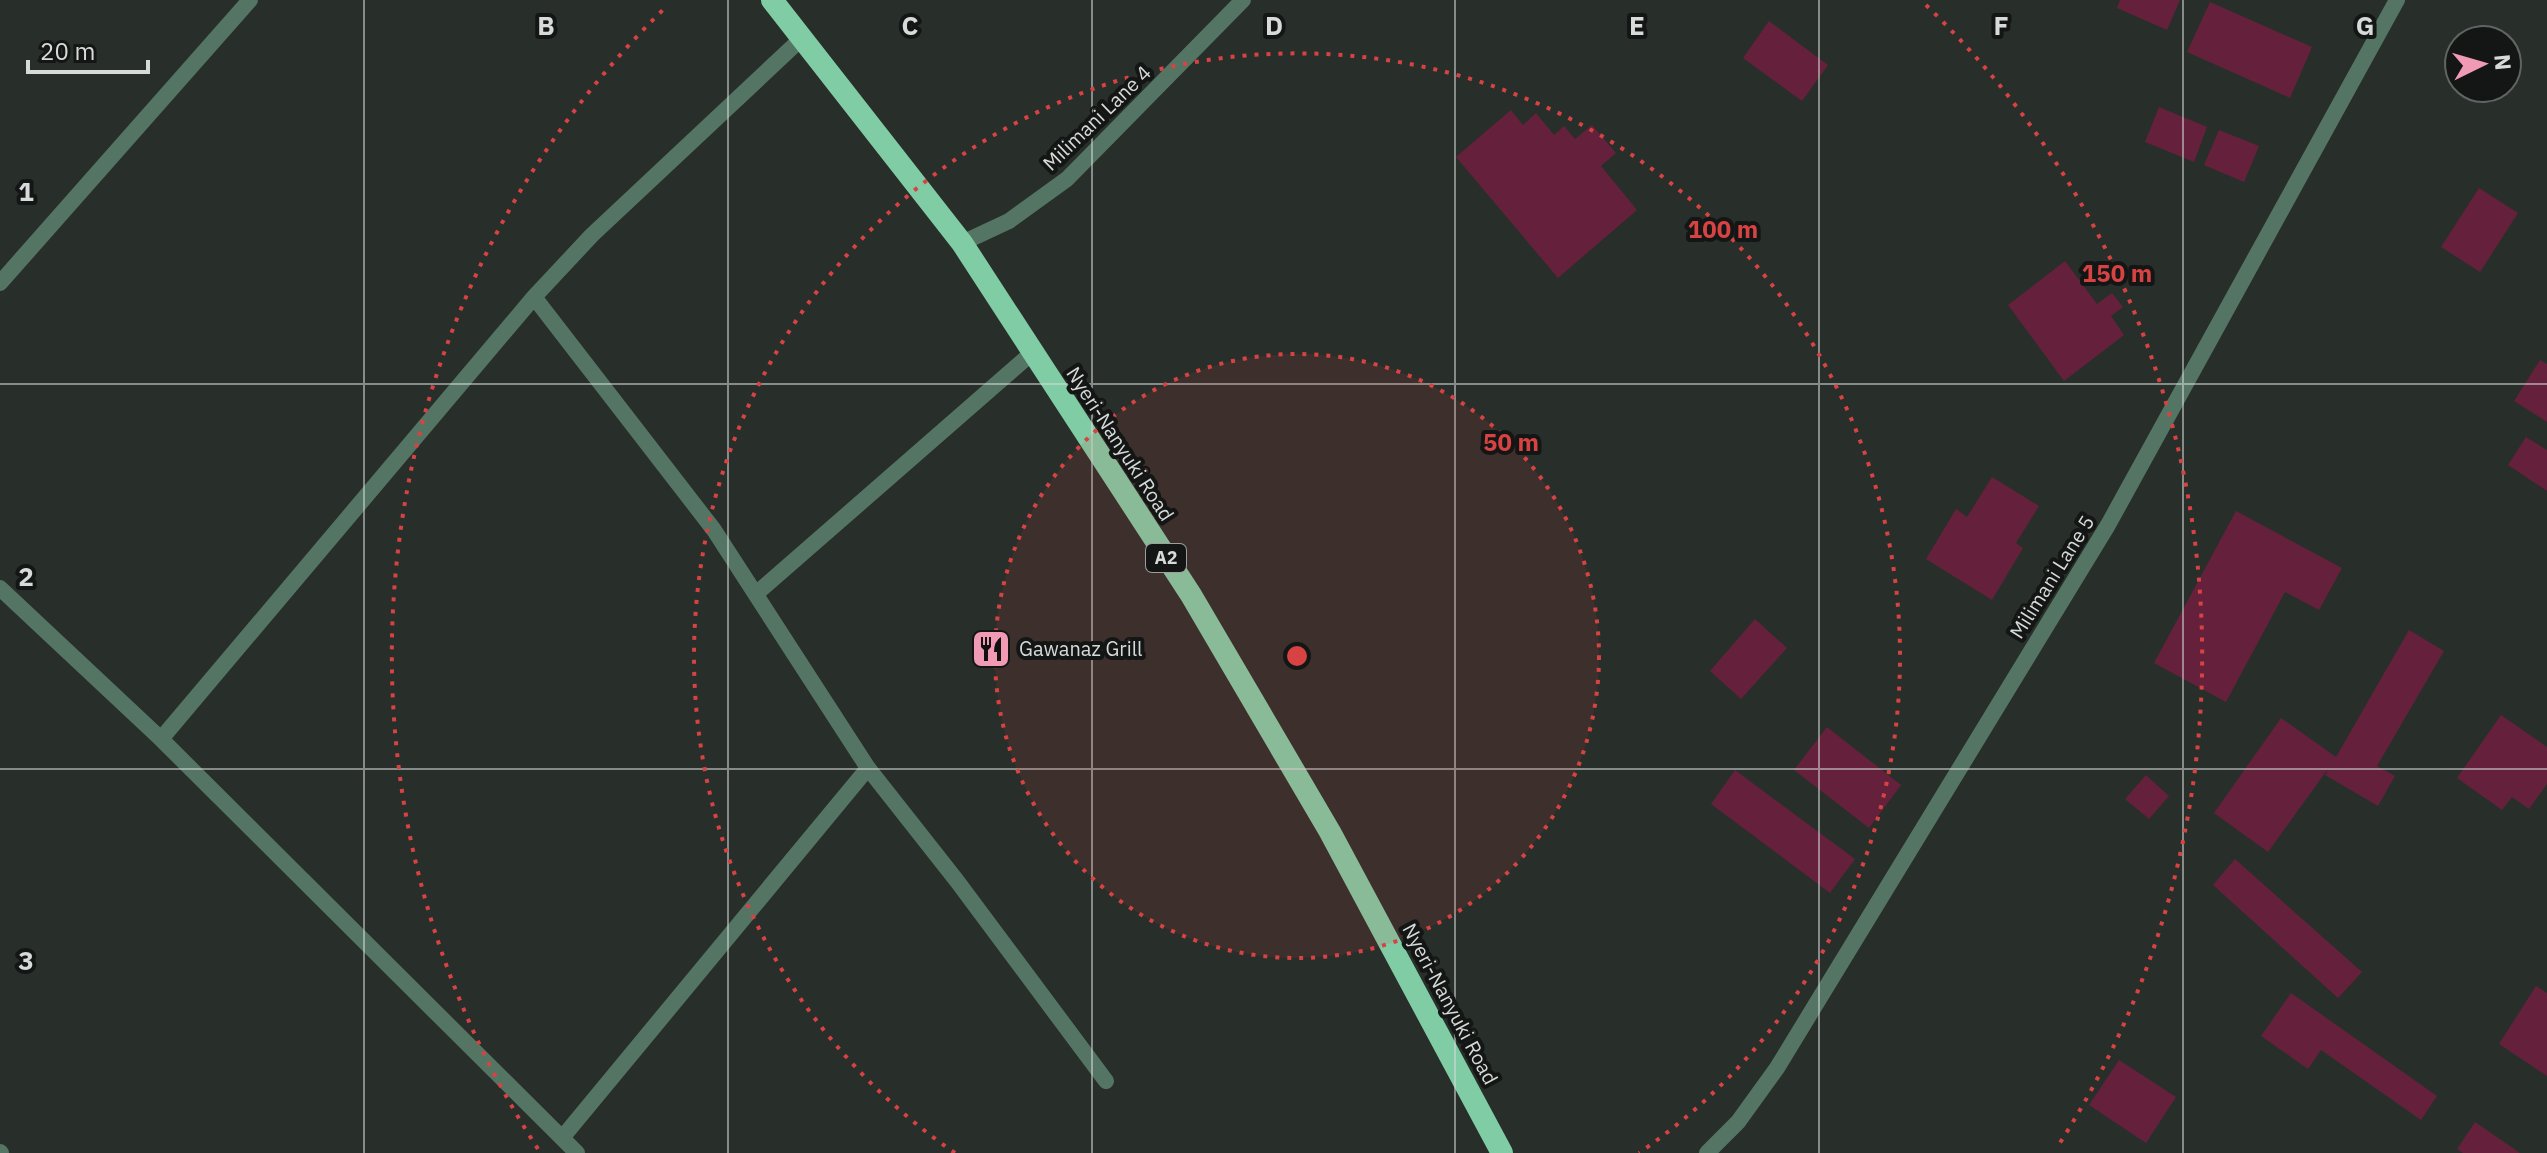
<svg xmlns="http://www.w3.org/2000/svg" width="2547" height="1153" font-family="'IBM Plex Sans',sans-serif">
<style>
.building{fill:#65213c}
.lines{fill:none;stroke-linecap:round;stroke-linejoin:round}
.minor{stroke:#557564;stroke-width:16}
.trunk{stroke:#80cca4;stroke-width:22}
.grid{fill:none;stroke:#d6dad8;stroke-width:2;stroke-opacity:0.55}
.ring{fill:none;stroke:#d64342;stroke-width:4;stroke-dasharray:4 8}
.labels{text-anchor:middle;stroke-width:8;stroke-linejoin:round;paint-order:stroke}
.shield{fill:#131614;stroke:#9c9f9d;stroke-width:2}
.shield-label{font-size:18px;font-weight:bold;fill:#d6dad8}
.street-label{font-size:20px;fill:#d6dad8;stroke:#131614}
.poi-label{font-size:20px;fill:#d6dad8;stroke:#131614;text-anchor:start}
.grid-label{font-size:26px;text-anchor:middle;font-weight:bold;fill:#d6dad8;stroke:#131614;stroke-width:8;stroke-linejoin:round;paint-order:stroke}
.centre{fill:#d64342;stroke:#131614;stroke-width:4}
.ring-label{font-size:24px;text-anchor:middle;font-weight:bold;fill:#d64342;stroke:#131614;stroke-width:8;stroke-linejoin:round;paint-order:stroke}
</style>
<rect width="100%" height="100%" fill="#282e2a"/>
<!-- building -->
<path class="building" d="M2120,0H2180L2167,30L2117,8Z
M2210,2L2312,47L2290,98L2187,52Z
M1769,21L1828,65L1802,101L1743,58Z
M2159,107L2207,127L2194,162L2145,142Z
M1511,110L1523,125L1536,113L1554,135L1564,126L1575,139L1592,125L1616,153L1601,166L1637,210L1558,278L1456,157Z
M2219,130L2259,146L2244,182L2204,165Z
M2479,188L2518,213L2480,272L2441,247Z
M2065,261L2097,304L2112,293L2123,307L2111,316L2124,335L2064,381L2008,305Z
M2540,360L2547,364V422L2514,401Z
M2526,437L2547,450V491L2508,465Z
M1992,477L2039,506L2016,543L2023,548L1992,600L1926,559L1956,509L1967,517Z
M2236,511L2342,568L2319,610L2285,592L2226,702L2154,663Z
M1755,619L1787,648L1741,699L1710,671Z
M2409,630L2444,651L2377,766L2395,776L2378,806L2325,775L2330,766L2268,852L2214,813L2281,718L2336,757Z
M2501,715L2547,747V784L2529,809L2512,797L2502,810L2457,778Z
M1827,727L1901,785L1869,828L1794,770Z
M1735,770L1855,859L1830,893L1711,804Z
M2146,775L2169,796L2149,819L2125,799Z
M2235,859L2362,972L2338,998L2213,885Z
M2536,986L2547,993V1076L2499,1044Z
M2291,993L2437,1096L2421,1120L2321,1050L2308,1069L2261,1036Z
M2119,1060L2176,1097L2146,1143L2089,1105Z
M2475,1122L2520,1153H2463L2457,1149Z"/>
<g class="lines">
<!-- minor -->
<path class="minor" d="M962,243L1009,221L1067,179L1243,0
M0,283L250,0
M534,297L714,530L868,768L957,881L1106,1081
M0,588L161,739L577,1153
M757,593L1032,353
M161,739L534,297L592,235L801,39
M562,1138L868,768
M0,1152L1,1153
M1707,1153L1738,1122L1777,1068L2108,525L2397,0"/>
<!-- trunk -->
<path class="trunk" d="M772,0L962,243L1191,595L1330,832L1502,1153"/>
</g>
<!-- grid -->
<path class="grid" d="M364,0V1153M728,0V1153M1092,0V1153M1455,0V1153M1819,0V1153M2183,0V1153M0,384H2547M0,769H2547"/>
<!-- distance rings -->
<circle cx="1297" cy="656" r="302" fill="#d64342" fill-opacity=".12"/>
<g class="ring">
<circle cx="1297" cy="656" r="302"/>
<path d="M955 1153A603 603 0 1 1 1639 1153"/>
<path d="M538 1149A905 905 0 0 1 668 5M1926 5A905 905 0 0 1 2056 1149"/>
</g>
<!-- icons -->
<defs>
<g id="restaurant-square" transform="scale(2)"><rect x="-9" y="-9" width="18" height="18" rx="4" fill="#f09ab5" stroke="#131614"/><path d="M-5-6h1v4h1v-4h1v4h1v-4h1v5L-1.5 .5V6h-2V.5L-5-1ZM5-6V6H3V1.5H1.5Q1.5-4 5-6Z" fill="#111"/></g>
</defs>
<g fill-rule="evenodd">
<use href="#restaurant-square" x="991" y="649"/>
</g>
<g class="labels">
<!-- shield labels -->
<rect class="shield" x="1146" y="544" width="40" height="28" rx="6"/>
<g class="shield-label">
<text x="1166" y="564">A2</text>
</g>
<!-- street labels -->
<g class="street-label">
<text transform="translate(1097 118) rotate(-44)" y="7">Milimani Lane 4</text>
<text transform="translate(1120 444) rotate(57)" y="7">Nyeri-Nanyuki Road</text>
<text transform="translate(2052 577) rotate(-58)" y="7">Milimani Lane 5</text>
<text transform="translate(1450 1004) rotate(62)" y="7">Nyeri-Nanyuki Road</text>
</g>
<!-- poi labels -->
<g class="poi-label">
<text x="1019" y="656">Gawanaz Grill</text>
</g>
</g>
<g class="grid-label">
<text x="546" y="35">B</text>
<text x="910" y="35">C</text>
<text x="1274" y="35">D</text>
<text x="1637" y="35">E</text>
<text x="2001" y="35">F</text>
<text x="2365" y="35">G</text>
<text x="26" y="201">1</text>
<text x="26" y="586">2</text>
<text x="26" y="970">3</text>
</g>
<circle cx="1297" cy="656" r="12" class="centre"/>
<g class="ring-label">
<text x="1723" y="238">100 m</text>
<text x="2117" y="282">150 m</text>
<text x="1511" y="451">50 m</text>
</g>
<!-- north arrow -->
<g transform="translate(2483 64) rotate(85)"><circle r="38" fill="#131614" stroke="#616462" stroke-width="2"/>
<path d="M0-6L14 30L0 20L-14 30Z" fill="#f09ab5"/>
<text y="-12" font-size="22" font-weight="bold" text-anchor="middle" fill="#d6dad8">N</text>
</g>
<!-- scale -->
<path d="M28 60v12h120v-12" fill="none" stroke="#d6dad8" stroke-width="4"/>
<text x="40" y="60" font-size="24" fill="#d6dad8" stroke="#131614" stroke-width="6" paint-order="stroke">20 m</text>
</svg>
